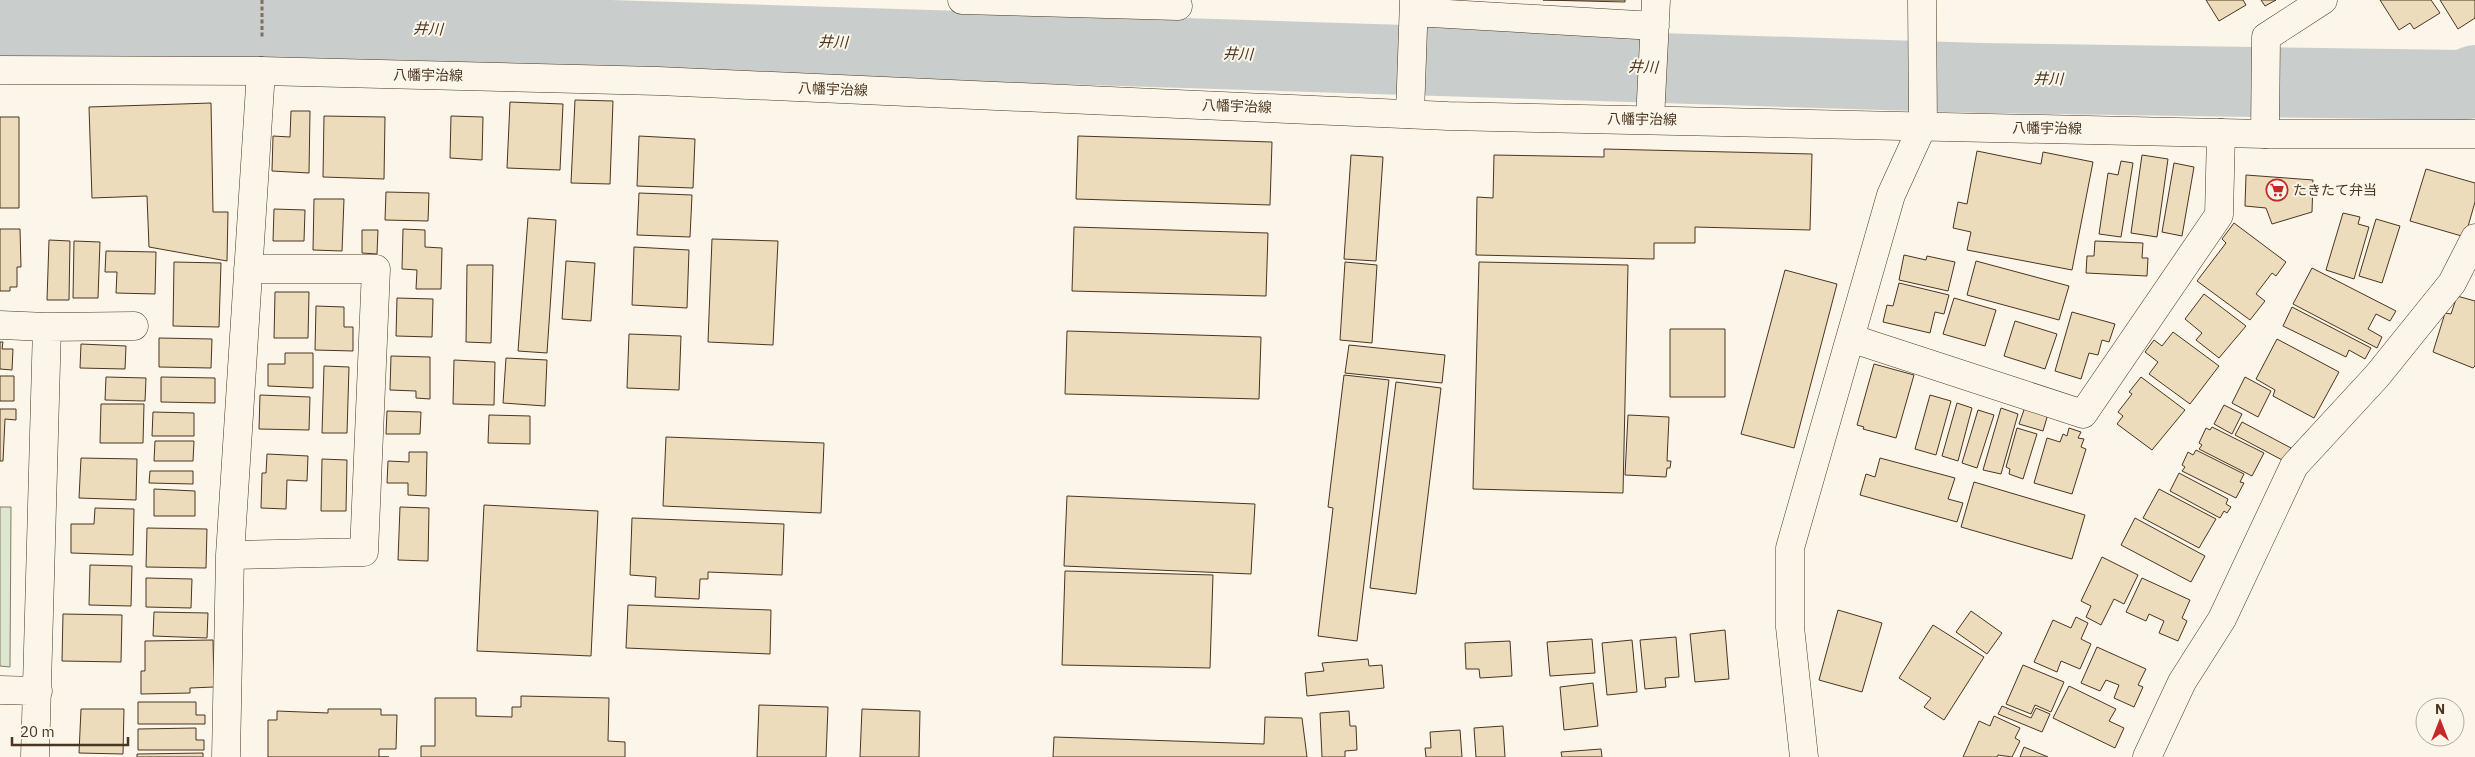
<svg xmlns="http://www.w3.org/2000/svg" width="2475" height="757" font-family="'IBM Plex Sans','Noto Sans JP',sans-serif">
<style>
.green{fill:#dce7d0;stroke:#887966}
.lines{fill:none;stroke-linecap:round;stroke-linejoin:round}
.river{stroke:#c9cecd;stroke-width:70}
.building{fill:#ecdcbc;stroke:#4a3520}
.minor-casing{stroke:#4a3520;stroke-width:29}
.tertiary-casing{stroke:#4a3520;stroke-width:29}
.primary-casing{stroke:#4a3520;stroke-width:29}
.path{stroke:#7f6f5c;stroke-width:3;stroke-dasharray:4 2.5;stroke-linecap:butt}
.minor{stroke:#fbf6e9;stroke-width:28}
.tertiary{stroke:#fbf6e9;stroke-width:28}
.primary{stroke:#fbf6e9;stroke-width:28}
.labels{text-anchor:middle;stroke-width:4;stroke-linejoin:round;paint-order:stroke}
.street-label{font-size:14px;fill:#4a3520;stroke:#fbf6e9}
.poi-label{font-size:14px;fill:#4a3520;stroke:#fbf6e9;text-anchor:start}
.water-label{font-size:15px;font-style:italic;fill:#4a3520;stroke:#fbf6e9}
</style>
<rect width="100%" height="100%" fill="#fbf6e9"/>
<!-- green -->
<path class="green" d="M0,507H11L10,667L0,666Z"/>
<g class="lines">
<!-- river -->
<path class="river" d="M0,26L291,25L1981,78L2463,85L2475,80"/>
</g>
<!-- building -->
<path class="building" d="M1543,0H1625V2Z
M2206,0H2243L2246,5L2219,21Z
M2261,0H2276L2265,6Z
M2380,0H2431L2440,13L2414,29L2410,23L2399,30Z
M2440,0H2475V18L2458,29Z
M575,100L613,101L610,184L571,183Z
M510,102L563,104L560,170L507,168Z
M211,103L213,212H228L227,261L149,247L147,196L92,198L89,107Z
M291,111H310L309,173L272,171L273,136L290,137Z
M324,116L385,117L384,179L323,177Z
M451,116L483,117L482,160L450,158Z
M0,117H19V208H0Z
M639,136L695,139L693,188L637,186Z
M1078,136L1272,142L1270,205L1076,199Z
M1604,149L1812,154L1810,230L1695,227V243H1654V259L1476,255L1477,197L1493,198L1494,155L1604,157Z
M1977,151L2041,164L2043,152L2093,162L2072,270L1967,250L1971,232L1953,228L1958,202L1967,204Z
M1351,155L1383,157L1376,261L1344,259Z
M2142,155L2168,159L2157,237L2131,233Z
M2121,161L2133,163L2121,237L2099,234L2108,173L2118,175Z
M2174,163L2194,167L2182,236L2162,232Z
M2426,169L2475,183V202L2465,237L2410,221Z
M2246,175L2313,180L2312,212L2272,224L2266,208L2245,206Z
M386,192L429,193L428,221L385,220Z
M639,193L692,195L690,237L637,235Z
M314,199H344L342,251L313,250Z
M274,209L305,210L304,241H273Z
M2343,213L2360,217L2358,224L2369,227L2354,279L2326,270Z
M528,218L556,220L547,353L518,351Z
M2376,219L2400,226L2382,283L2359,276Z
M2234,223L2286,262L2276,276L2272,273L2256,294L2265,301L2250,320L2197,281L2226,243L2222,239Z
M1074,227L1268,233L1266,296L1072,291Z
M0,229H20L21,267H17V287H10V291H0Z
M403,229L425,230V247L442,248L441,289H416L417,270L402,269Z
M362,230H378L377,254L362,253Z
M712,239L778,241L773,345L708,342Z
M49,240L70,241L69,300H47Z
M74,241L100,242L98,298H73Z
M2095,241L2143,243L2142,258H2148L2147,276L2086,273L2087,256H2094Z
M634,247L689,250L687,308L632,305Z
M106,251L156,252L155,294L116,293L117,272H105Z
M1904,255L1926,260L1927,256L1955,262L1948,291L1899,280Z
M566,261L595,263L591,321L562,319Z
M1976,261L2069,286L2059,320L1967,295Z
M174,262L221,263L219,327L173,326Z
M1345,262L1377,265L1372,343L1340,340Z
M1479,262L1628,265L1623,493L1473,489Z
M467,265H493L491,343L466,342Z
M2312,268L2396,311L2390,321L2376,314L2368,329L2382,337L2377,348L2293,304Z
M1785,270L1837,284L1794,448L1741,434Z
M1899,283L1949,295L1944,314L1935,312L1930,333L1883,322L1887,305L1893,306Z
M275,292H309L308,338H274Z
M2204,294L2246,326L2219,358L2196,340L2202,333L2185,319Z
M2457,296L2475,301V366L2473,368L2433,352L2445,313L2451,314Z
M397,298L433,299L432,337L396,336Z
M1954,298L1996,310L1985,346L1943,334Z
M316,306L344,307V327H353V351L315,350Z
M2292,307L2371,348L2365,359L2349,350L2346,357L2283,326Z
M2072,312L2115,324L2109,342L2102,340L2098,355L2089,353L2081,379L2055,371Z
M2015,321L2057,334L2045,369L2004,356Z
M1670,329H1725V397H1670Z
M1067,331L1261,337L1259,399L1065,394Z
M2173,332L2219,366L2190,404L2149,374L2158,362L2145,352L2154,340L2162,346Z
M629,334L681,336L679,390L627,388Z
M159,338L212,339L211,368L159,367Z
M2277,339L2339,372L2314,418L2273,396L2275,390L2256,379Z
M0,342H3L2,349H13L12,370L0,369Z
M81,344L126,346L125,369L80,368Z
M1349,345L1445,355L1442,383L1345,373Z
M285,353H313V388L268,386V364H285Z
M391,356L430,357V399L416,398V391L390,390Z
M506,358L547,360L545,406L503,403Z
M454,360L495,362L494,405L453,404Z
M1874,364L1914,375L1896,438L1863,429L1864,427L1857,425Z
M324,366L349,367L347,433H322Z
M1344,375L1389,380L1357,641L1318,636L1333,508L1328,507Z
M0,376H14V401H0Z
M106,377L146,378L145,401L105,400Z
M161,377L215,378V403L161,402Z
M2141,377L2185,410L2152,450L2117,424L2123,416L2118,412L2132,394L2129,392Z
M2245,377L2271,391L2258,417L2232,403Z
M1396,382L1441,388L1416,594L1370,588Z
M260,395L310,397L309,430L259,429Z
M1930,395L1951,401L1936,455L1915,449Z
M1957,403L1972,408L1958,461L1942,456Z
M101,404H144L143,443H100Z
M2224,405L2242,414L2232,434L2214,424Z
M2025,407L2048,414L2043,431L2019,424Z
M2001,408L2018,414L2001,474L1983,470Z
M0,409H16V420L5,419L3,461H0Z
M1978,410L1994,415L1977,468L1962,463Z
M387,411L421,412L420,434H386Z
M153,412L194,413V436H152Z
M489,415L530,416V444L488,443Z
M1628,415L1669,417L1667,461H1671L1670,468H1667L1666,477L1625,475Z
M2242,422L2291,448L2284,461L2235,435Z
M2212,427L2264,453L2252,476L2199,449L2202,445L2199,443L2206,428L2210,430Z
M2017,428L2037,434L2023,479L2009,474L2010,469L2006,467Z
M2069,428L2081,432L2078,438L2084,439L2081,447L2086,449L2072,494L2034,483L2047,438L2060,442L2063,434L2067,436Z
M666,437L824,443L821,513L663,506Z
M155,441H194L193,461H154Z
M2196,450L2244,474L2240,482L2244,483L2236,498L2182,471L2185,467L2182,465L2188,452L2193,455Z
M409,452H427L426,496L408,495V483H387L388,461L409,462Z
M267,454L308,456L307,481L287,480L286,509L261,508L262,473H266Z
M81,458L137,459L136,500L79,498Z
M1880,458L1955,478L1948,499L1963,503L1957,522L1860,495L1866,474L1875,477Z
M322,459L347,460L346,511H321Z
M150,471H193V484L149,483Z
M2179,473L2228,499L2226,504L2231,507L2227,513L2224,511L2220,518L2170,491Z
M1974,482L2085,515L2072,559L1961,527Z
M154,489L195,491V516H154Z
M2159,489L2216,519L2199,548L2143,518Z
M1067,496L1255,504L1251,574L1064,566Z
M484,505L598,511L591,656L477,651Z
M400,507L429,508L428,561L398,560Z
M95,508L134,509L133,555L71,553V524H94Z
M632,518L784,524L782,575L708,572V579H700L699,599L655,597L656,577L630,575Z
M2135,518L2205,556L2191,582L2121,545Z
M147,528L207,529L206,568L146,567Z
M2102,557L2138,575L2124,604L2114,599L2101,625L2086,617L2091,606L2081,601Z
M90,565L132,566L131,606L89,605Z
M1065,571L1213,575L1210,668L1062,665Z
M146,578L192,579L191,608L146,607Z
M2142,578L2190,600L2182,618L2187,621L2178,641L2159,633L2164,621L2149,614L2146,621L2126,612Z
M628,605L771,610L770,654L626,648Z
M1838,610L1882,623L1862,692L1819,680Z
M1971,611L2002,633L1987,654L1956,632Z
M154,612L208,613L207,638L153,636Z
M63,614L122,615L121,662L62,661Z
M2076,617L2088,623L2081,639L2091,644L2080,669L2061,661L2057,672L2034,662L2053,620L2071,628Z
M1933,625L1984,657L1944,720L1924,707L1931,698L1899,678Z
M1725,630L1729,679L1695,682L1690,634Z
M1676,637L1679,677L1665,678L1666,687L1645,689L1640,640Z
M1592,639L1595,673L1550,676L1547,642Z
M213,640L214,687L190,688V693L141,694V671H145V641Z
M1632,640L1637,692L1607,695L1602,643Z
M1510,641L1512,676L1480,678L1479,669H1466L1465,643Z
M2097,647L2146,669L2138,685L2143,687L2134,707L2114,698L2119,685L2106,680L2100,691L2081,683Z
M1368,659L1369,666L1382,665L1384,688L1307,696L1305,673L1324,671L1322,663Z
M2023,665L2064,682L2051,712L2035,705L2031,714L2006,704Z
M1593,683L1598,726L1564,730L1560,687Z
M2069,686L2116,709L2109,721L2124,728L2115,748L2053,718Z
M521,696L609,698L608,741L625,742V757H421V746H435V698H476V716L512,717V707H521Z
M138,702H196V715H205V724H138Z
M759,705L828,707L826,757H757Z
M2002,706L2031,718L2036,708L2050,714L2042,732L1998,714Z
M81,709H124L123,754L79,753Z
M328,709H381V715H397L396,749H379V757H389H268V720H277V711L328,713Z
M862,709L920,711L919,757H860Z
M1349,711L1350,726H1356L1357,750L1345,751V757H1322L1320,713Z
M1994,716L2020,728L2015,738L2020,741L2012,757L1998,755L1997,757H1963L1979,721L1990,726Z
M1265,717L1302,718L1307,757H1053L1054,737L1264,744Z
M1503,726L1505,757H1476L1474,728Z
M196,728V740H204V750H138V729Z
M1460,730L1462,757H1426L1425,748H1431L1430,732Z
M2024,747L2048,757H2020Z
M1601,749L1602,757H1562L1561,752Z
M203,753V757H137V754Z"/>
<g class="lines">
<!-- minor casing -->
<g class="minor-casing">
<path id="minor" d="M962,0L1178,6
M1414,12L1655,26
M1410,114L1414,0
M1650,120L1656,0
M2265,134L2266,37L2323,0
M0,325L47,327L35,757
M47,327L134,326
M1850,338L2083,414L2219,215L2221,133
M230,555L364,552L376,269H248
M0,690L38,691
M226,757L230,555L261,71
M1804,757L1790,627V548L1891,195L1923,125
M2147,757L2182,682L2222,619L2294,466L2377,376L2452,283L2475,238"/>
</g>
<!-- tertiary casing -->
<g class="tertiary-casing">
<path id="tertiary" d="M1922,0L1923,125"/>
</g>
<!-- primary casing -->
<g class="primary-casing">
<path id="primary" d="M0,70L261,71L658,81L1448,116L2265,134H2475"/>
</g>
<!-- path -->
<path class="path" d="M262,0V38"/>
<!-- minor -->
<use href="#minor" class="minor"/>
<!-- tertiary -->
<use href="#tertiary" class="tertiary"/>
<!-- primary -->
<use href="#primary" class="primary"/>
</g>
<!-- icons -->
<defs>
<g id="supermarket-ring" transform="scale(1.125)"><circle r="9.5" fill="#fbf6e9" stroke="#c62828" stroke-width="1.5"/><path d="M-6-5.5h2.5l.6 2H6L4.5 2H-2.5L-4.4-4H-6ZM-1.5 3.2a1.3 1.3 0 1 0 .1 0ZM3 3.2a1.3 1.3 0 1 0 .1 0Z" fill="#c62828"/></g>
</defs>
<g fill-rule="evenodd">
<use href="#supermarket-ring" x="2277" y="190"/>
</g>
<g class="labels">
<!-- street labels -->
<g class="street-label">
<text transform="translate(428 75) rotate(1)" y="5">八幡宇治線</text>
<text transform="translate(833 89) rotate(2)" y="5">八幡宇治線</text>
<text transform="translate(1237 106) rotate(2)" y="5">八幡宇治線</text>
<text transform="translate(1642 119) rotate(1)" y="5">八幡宇治線</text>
<text transform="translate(2047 128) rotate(1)" y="5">八幡宇治線</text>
</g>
<!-- poi labels -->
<g class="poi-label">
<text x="2293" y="195">たきたて弁当</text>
</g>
<!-- water labels -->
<g class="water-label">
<text transform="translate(428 29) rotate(2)" y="5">井川</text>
<text transform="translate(833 42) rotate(2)" y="5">井川</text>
<text transform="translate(1238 54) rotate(2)" y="5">井川</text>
<text transform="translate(1643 67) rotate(2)" y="5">井川</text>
<text transform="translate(2048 79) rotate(1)" y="5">井川</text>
</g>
</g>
<!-- north arrow -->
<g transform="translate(2440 722)"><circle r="24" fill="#fbf6e9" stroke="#b4a999"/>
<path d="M0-4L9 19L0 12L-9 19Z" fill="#c62828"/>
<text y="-8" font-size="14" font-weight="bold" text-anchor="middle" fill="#4a3520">N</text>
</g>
<!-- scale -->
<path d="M12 737v8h116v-8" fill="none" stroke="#4a3520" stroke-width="2.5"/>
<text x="20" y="737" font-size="15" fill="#4a3520" stroke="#fbf6e9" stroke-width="4" paint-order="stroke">20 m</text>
</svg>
